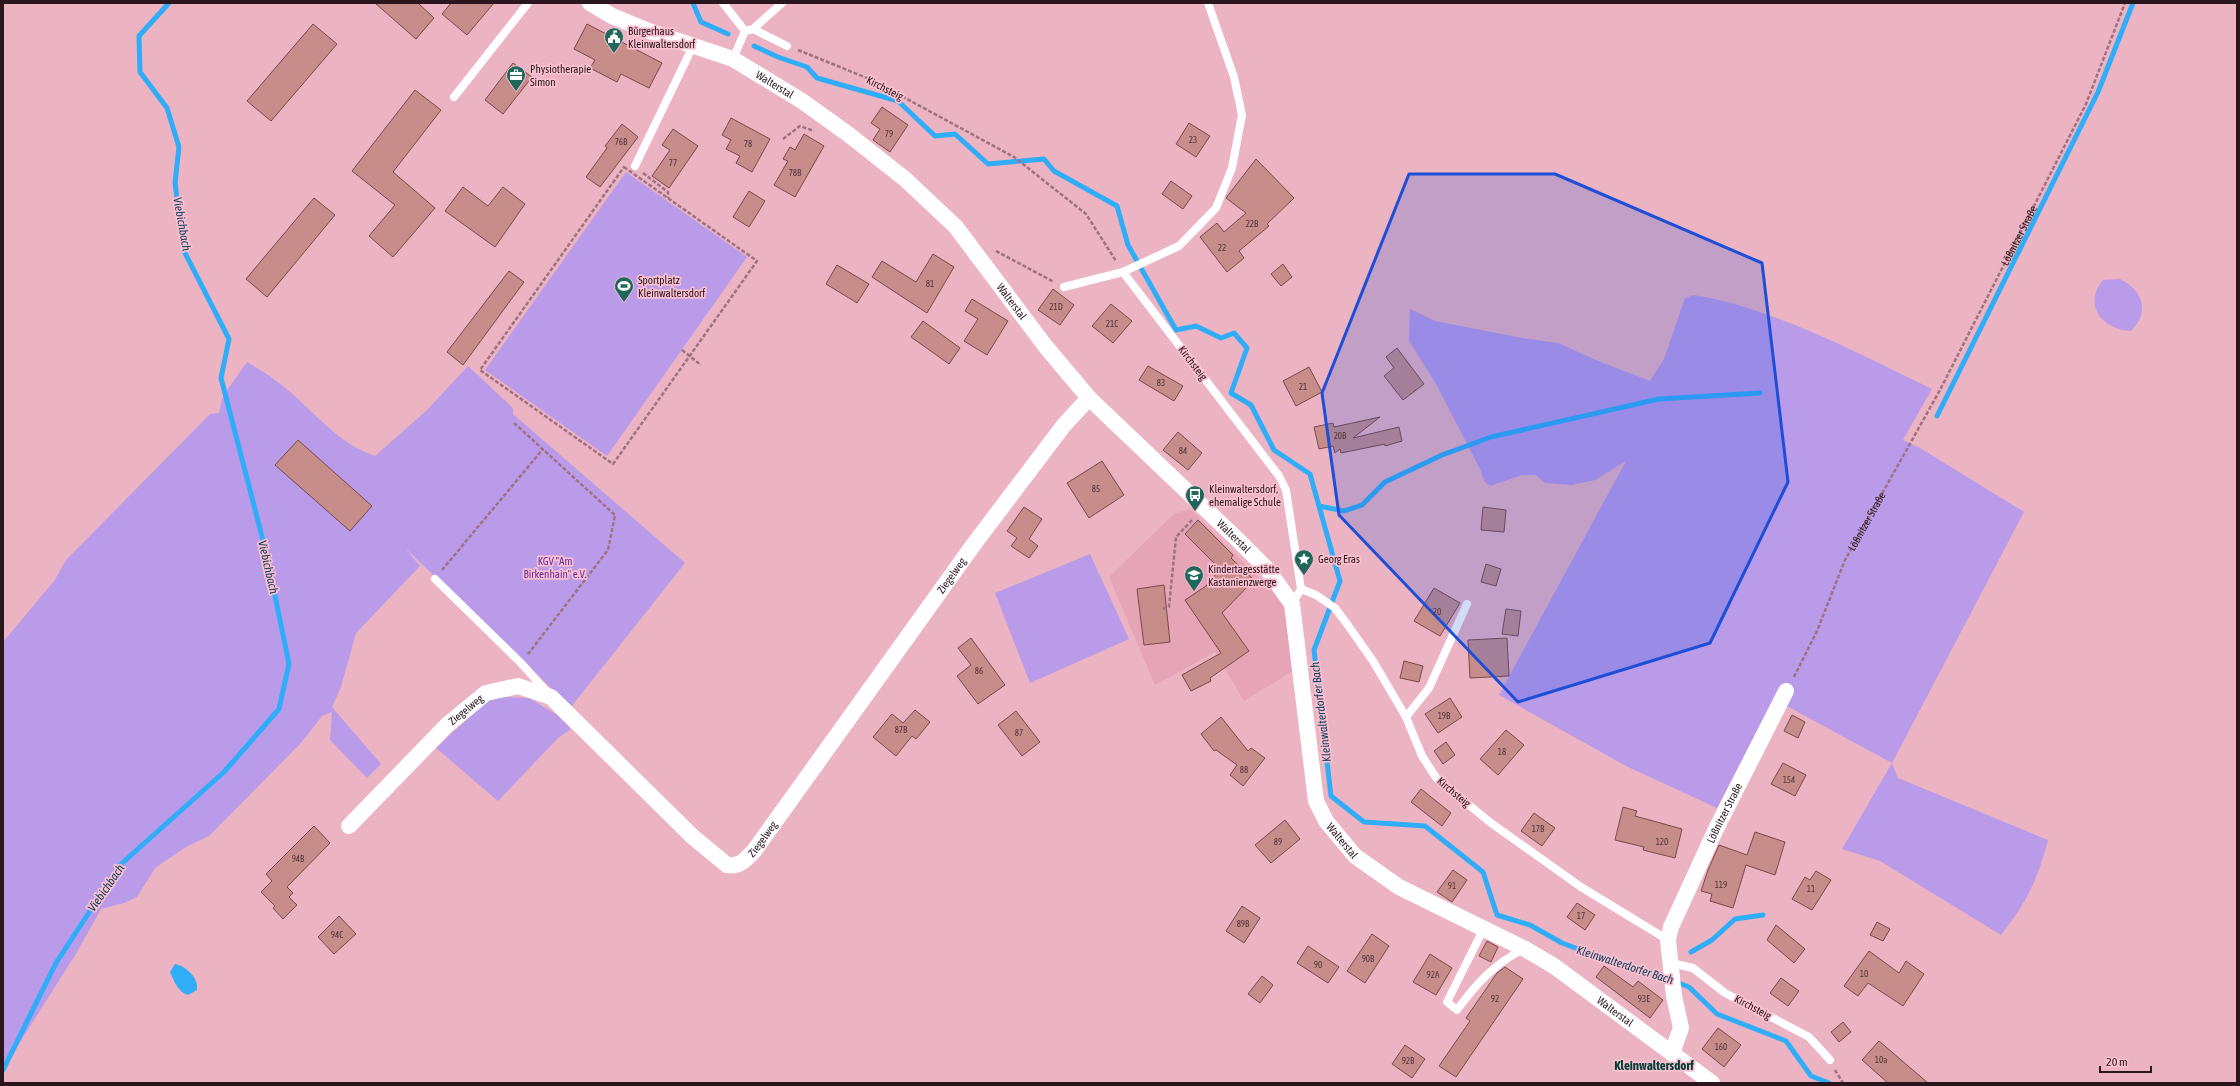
<svg xmlns="http://www.w3.org/2000/svg" width="2240" height="1086" font-family="'Asap Condensed',sans-serif">
<style>
.built{fill:#e6a5b7}
.green{fill:#b99bea}
.water{fill:#30adf8}
.lines{fill:none;stroke-linecap:round;stroke-linejoin:round}
.stream{stroke:#30adf8;stroke-width:5}
.building{fill:#c68d8b;stroke:#7b4948}
.path{stroke:#9d737f;stroke-width:2.5;stroke-dasharray:4 2;stroke-linecap:butt}
.service{stroke:#fff;stroke-width:8}
.minor{stroke:#fff;stroke-width:16}
.marked{fill:#1d4ed8;fill-opacity:0.2;stroke:#1d4ed8;stroke-width:3;stroke-linejoin:round}
.labels{text-anchor:middle;stroke-width:3.5;stroke-linejoin:round;paint-order:stroke}
.number-label{font-size:9px;fill:#513438}
.poi-label{font-size:11px;fill:#2a161c;stroke:#fac0cf;text-anchor:start}
.street-label{font-size:11px;fill:#2a161c;stroke:#fac0cf}
.park-label{font-size:11px;fill:#662da5;stroke:#fac0cf}
.water-label{font-size:12px;font-style:italic;fill:#0f405e;stroke:#fac0cf}
.quarter-label{font-size:13px;font-weight:bold;fill:#014138;stroke:#fac0cf}
</style>
<rect width="100%" height="100%" fill="#ecb3c2"/>
<!-- built -->
<path class="built" d="M1190,509L1287,606L1296,669L1244,701L1215,652L1155,685L1109,577L1174,514Z"/>
<!-- green -->
<path class="green" d="M626,172L747,257L607,456L485,370Z
M2120,279C2143,290 2150,312 2131,331C2103,330 2082,305 2103,280Z
M1694,295C1774,308 1860,354 1932,389L1903,440L1920,448L2024,512L1892,763L1898,778L2048,840C2037,881 2027,902 2001,935L1880,861L1842,849L1892,763L1774,699L1717,808L1626,766L1499,695L1626,461L1595,480L1572,485L1545,483L1536,475H1522L1490,486L1484,481L1480,469L1436,384L1409,341L1410,309L1435,321L1522,338L1558,343L1598,361L1650,381L1664,359L1685,298Z
M247,362C266,373 284,385 299,400C323,422 343,445 375,456L427,410L468,366L513,408V414L685,563L571,707L405,548L420,566L356,633L341,687L332,707L381,764L367,778L330,740L332,712L322,716L301,743L209,836L186,847L155,868L137,897L124,903L101,909L77,952L3,1069V642L54,581L66,560L210,414L219,413L223,396Z
M1090,554L1129,639L1030,683L995,593Z
M501,697L529,698L557,715L571,729L558,738L498,801L436,748L487,701Z"/>
<!-- water -->
<path class="water" d="M175,964C186,966 199,978 197,990L188,995C178,992 174,981 170,972Z"/>
<g class="lines">
<!-- stream -->
<path class="stream" d="M693,3L701,22L728,34
M754,46L778,57L807,67L817,78L898,101L935,136L955,134L988,164L1044,159L1054,171L1117,206L1128,245L1176,330L1196,326L1221,338L1234,333L1247,348L1231,393L1251,405L1274,450L1310,474L1340,581L1314,650L1331,796L1364,822L1425,826L1483,872L1497,915L1530,925L1562,943L1628,968L1656,973L1669,978
M1937,416L2098,92L2133,3
M1319,506L1344,511L1362,505L1385,482L1442,455L1491,437L1659,399L1760,393
M1691,952L1712,940L1735,919L1763,915
M1676,982L1689,987L1717,1014L1786,1041L1811,1076L1829,1083
M3,1070L56,963L120,865L224,772L279,709L289,664L266,552L221,378L229,339L184,251L175,183L179,147L167,108L140,72L139,36L169,3"/>
</g>
<!-- building -->
<path class="building" d="M375,3H418L434,18L416,39Z
M451,3H494L467,35L442,14Z
M313,24L337,44L271,121L247,101Z
M587,24L662,63L649,88L621,74L617,82L590,68L595,60L574,49Z
M513,63L532,77L503,114L485,100Z
M415,90L441,110L393,172L435,208L393,257L369,236L395,205L352,171Z
M882,107L908,125L890,152L873,140L880,129L871,123Z
M731,118L770,139L752,172L736,163L740,156L726,149L731,140L722,135Z
M1189,123L1210,136L1196,157L1176,144Z
M622,124L638,137L600,187L586,177L607,148L605,146Z
M673,129L698,146L669,188L652,176L670,150L662,145Z
M804,134L824,146L795,197L774,185L788,161L783,159L790,147L795,150Z
M1256,159L1294,198L1267,224L1269,226L1239,251L1244,258L1227,272L1200,237L1217,223L1224,232L1246,213L1226,198Z
M1171,181L1192,196L1183,209L1162,194Z
M463,187L488,206L503,187L525,204L495,247L445,211Z
M749,191L765,201L749,227L733,217Z
M314,198L335,215L267,297L246,279Z
M933,254L954,267L927,313L872,277L882,261L916,282Z
M1283,264L1292,277L1281,286L1271,274Z
M837,265L869,284L857,303L826,284Z
M509,271L524,282L463,365L447,352Z
M1053,289L1074,305L1060,325L1038,310Z
M972,299L1008,321L987,355L964,341L978,319L965,311Z
M1111,304L1132,321L1113,343L1092,326Z
M923,321L960,348L949,364L911,337Z
M1397,348L1424,384L1403,400L1384,376L1394,368L1386,357Z
M1148,366L1183,386L1174,401L1139,380Z
M1309,367L1322,392L1296,406L1283,381Z
M1380,417L1353,438L1399,427L1402,441L1385,446V444L1341,453L1340,449L1335,453L1333,446L1319,449L1314,427L1333,423L1334,427Z
M1178,432L1202,453L1188,470L1163,450Z
M298,440L372,506L350,531L275,465Z
M1102,461L1124,495L1089,518L1067,483Z
M1024,507L1042,519L1029,539L1038,546L1029,558L1011,546L1017,538L1007,531Z
M1483,507L1506,510L1504,532L1481,530Z
M1198,520L1233,555L1231,558L1254,580L1222,613L1249,651L1210,678L1211,681L1191,691L1182,675L1221,653L1185,600L1206,586L1220,569L1185,534Z
M1486,564L1501,569L1496,586L1481,582Z
M1164,585L1170,642L1144,645L1137,589Z
M1434,588L1460,603L1440,636L1414,621Z
M1506,609L1521,611L1518,636L1502,634Z
M971,638L1005,685L978,704L957,676L971,665L958,648Z
M1507,638L1509,676L1470,678L1468,640Z
M1404,661L1423,666L1419,682L1400,678Z
M1450,698L1462,717L1438,733L1425,714Z
M915,710L930,722L916,739L912,736L896,756L873,737L892,714L903,723Z
M1016,711L1040,742L1022,756L998,725Z
M1792,715L1805,722L1798,738L1784,731Z
M1221,717L1248,751L1251,748L1265,758L1243,786L1230,775L1237,765L1216,750L1214,751L1201,734Z
M1506,730L1524,745L1498,775L1480,759Z
M1446,742L1455,755L1443,764L1434,751Z
M1783,763L1806,775L1795,796L1771,784Z
M1421,789L1451,813L1442,826L1411,802Z
M1623,807L1637,811L1635,816L1682,829L1675,858L1643,850L1644,847L1615,840Z
M1534,813L1555,828L1542,846L1521,831Z
M1285,820L1300,839L1271,863L1255,845Z
M314,826L330,843L287,887L293,893L289,897L297,905L283,919L273,908L275,906L261,892L272,881L266,874Z
M1755,832L1785,842L1775,875L1746,865L1733,908L1710,901L1712,894L1701,891L1708,870L1719,845L1747,855Z
M1453,870L1467,880L1452,902L1437,892Z
M1816,871L1831,880L1812,910L1792,899L1805,877L1810,880Z
M1577,903L1595,915L1585,930L1567,917Z
M1242,906L1260,918L1244,943L1226,931Z
M339,916L356,934L334,954L318,937Z
M1877,922L1890,929L1883,941L1870,935Z
M1776,925L1805,949L1794,963L1767,940Z
M1372,934L1389,946L1365,983L1347,971Z
M1487,941L1498,947L1491,962L1479,956Z
M1308,946L1339,967L1328,983L1297,963Z
M1869,951L1899,973L1906,961L1924,974L1903,1006L1868,983L1858,996L1844,986Z
M1430,954L1452,968L1436,995L1413,982Z
M1604,966L1633,987L1638,981L1663,1000L1650,1018L1596,977Z
M1505,967L1523,979L1456,1077L1439,1066L1470,1021L1466,1018L1497,973Z
M1262,976L1273,985L1260,1003L1248,994Z
M1781,978L1799,991L1788,1006L1770,993Z
M1843,1022L1851,1032L1839,1042L1831,1032Z
M1718,1028L1741,1045L1724,1067L1702,1049Z
M1879,1041L1928,1083H1888L1862,1060Z
M1405,1045L1425,1059L1412,1078L1392,1064Z"/>
<g class="lines">
<!-- path -->
<g class="path">
<path d="M798,50L872,80L1014,157L1086,214L1116,261"/>
<path d="M783,139L800,126L814,131"/>
<path d="M624,167L757,261L613,464L480,370Z"/>
<path d="M643,173L668,192V198"/>
<path d="M996,251L1054,282"/>
<path d="M682,350L701,365"/>
<path d="M514,423L615,515L608,550L528,654"/>
<path d="M442,570L543,449"/>
<path d="M1163,609L1169,607L1176,537L1193,519"/>
<path id="s1" d="M1794,677L1817,631L1845,560L1940,390L2086,104L2125,3"/>
<path d="M1835,1070L1843,1083"/>
</g>
<!-- service -->
<path class="service" d="M723,3L745,31
M753,29L787,46
M745,31L753,29L782,3
M733,59L745,31
M454,97L528,3
M635,166L693,46
M1123,272L1279,476L1286,490L1301,589L1292,604
M1064,287L1123,272L1179,246L1216,208L1232,168L1242,115L1234,77L1208,3
M435,579L521,663L547,692
M1301,589L1316,595L1335,608L1347,624L1373,661L1406,717L1422,756L1437,779L1491,823L1581,887L1668,940
M1406,717L1429,688L1467,604
M1483,930L1447,1002L1457,1010C1476,984 1495,963 1524,949
M1671,963L1693,968L1725,993L1809,1037L1830,1060"/>
<!-- minor -->
<g class="minor">
<path id="s2" d="M590,3L612,16L646,30L733,59L802,101L848,134L905,179L956,227L1046,347L1089,398L1237,539L1267,569L1292,604L1316,801L1326,821L1355,856L1399,887L1525,949L1554,966L1712,1083"/>
<path id="s3" d="M349,826L447,725L486,693L518,686L551,697L693,837L727,865C740,867 745,860 754,851L974,544L1064,425L1089,398"/>
<path id="s4" d="M1672,1053L1681,1028L1674,996L1668,940L1671,927L1716,829L1786,691"/>
</g>
</g>
<!-- marked area -->
<path class="marked" d="M1409,174H1555L1762,263L1788,482L1710,643L1518,702L1339,515L1322,393Z"/>
<!-- icons -->
<defs>
<g id="civic-pin" transform="scale(1)"><path d="M0 17L-7.5 6A9.5 9.5 0 1 1 7.5 6Z" fill="#20675c" stroke="#fac0cf"/><path d="M-.6-6.5H3V-4.5H.6V-3L4-1V1h2V6H-6V1h2V-1L-.6-3ZM-1.2 2.5V6h2.4V2.5Z" fill="#fff"/></g>
<g id="office-pin" transform="scale(1)"><path d="M0 17L-7.5 6A9.5 9.5 0 1 1 7.5 6Z" fill="#20675c" stroke="#fac0cf"/><path d="M-6-3h4V-5.5h4V-3h4V5H-6ZM-1-4.5V-3h2v-1.5ZM-6 0V1H6V0Z" fill="#fff"/></g>
<g id="stadium-pin" transform="scale(1)"><path d="M0 17L-7.5 6A9.5 9.5 0 1 1 7.5 6Z" fill="#20675c" stroke="#fac0cf"/><path d="M0-5a6.5 5 0 1 0 0 10a6.5 5 0 1 0 0-10ZM-3.5-1.8h7v3.6h-7Z" fill="#fff"/></g>
<g id="bus-pin" transform="scale(1)"><path d="M0 17L-7.5 6A9.5 9.5 0 1 1 7.5 6Z" fill="#20675c" stroke="#fac0cf"/><path d="M-5-6H5V4H4V6H2V4H-2V6H-4V4H-5ZM-3.5-4V0h7V-4ZM-3.5 1.2v1.5H-2V1.2ZM2 1.2v1.5H3.5V1.2Z" fill="#fff"/></g>
<g id="sight-pin" transform="scale(1)"><path d="M0 17L-7.5 6A9.5 9.5 0 1 1 7.5 6Z" fill="#20675c" stroke="#fac0cf"/><path d="M0-6L1.8-2.2L6-1.7L2.9 1.2L3.7 5.4L0 3.3L-3.7 5.4L-2.9 1.2L-6-1.7L-1.8-2.2Z" fill="#fff"/></g>
<g id="school-pin" transform="scale(1)"><path d="M0 17L-7.5 6A9.5 9.5 0 1 1 7.5 6Z" fill="#20675c" stroke="#fac0cf"/><path d="M0-5L7-2L0 1L-7-2ZM-4 1L0 2.5L4 1V4Q0 6-4 4Z" fill="#fff"/></g>
</defs>
<g fill-rule="evenodd">
<use href="#civic-pin" x="614" y="37"/>
<use href="#office-pin" x="516" y="75"/>
<use href="#stadium-pin" x="624" y="286"/>
<use href="#bus-pin" x="1195" y="495"/>
<use href="#sight-pin" x="1304" y="559"/>
<use href="#school-pin" x="1194" y="575"/>
</g>
<g class="labels">
<!-- number labels -->
<g class="number-label">
<text x="889" y="137">79</text>
<text x="1193" y="143">23</text>
<text x="621" y="145">76B</text>
<text x="748" y="147">78</text>
<text x="673" y="166">77</text>
<text x="795" y="176">78B</text>
<text x="1252" y="227">22B</text>
<text x="1222" y="251">22</text>
<text x="930" y="287">81</text>
<text x="1056" y="310">21D</text>
<text x="1112" y="327">21C</text>
<text x="1161" y="386">83</text>
<text x="1303" y="390">21</text>
<text x="1340" y="439">20B</text>
<text x="1183" y="454">84</text>
<text x="1096" y="492">85</text>
<text x="1437" y="615">20</text>
<text x="979" y="674">86</text>
<text x="1444" y="719">19B</text>
<text x="901" y="733">87B</text>
<text x="1019" y="736">87</text>
<text x="1502" y="755">18</text>
<text x="1244" y="773">88</text>
<text x="1789" y="783">154</text>
<text x="1538" y="832">17B</text>
<text x="1278" y="845">89</text>
<text x="1662" y="845">120</text>
<text x="298" y="862">94B</text>
<text x="1721" y="888">119</text>
<text x="1452" y="889">91</text>
<text x="1811" y="892">11</text>
<text x="1581" y="919">17</text>
<text x="1243" y="927">89B</text>
<text x="337" y="938">94C</text>
<text x="1368" y="962">90B</text>
<text x="1318" y="968">90</text>
<text x="1864" y="977">10</text>
<text x="1433" y="978">92A</text>
<text x="1495" y="1002">92</text>
<text x="1644" y="1002">93E</text>
<text x="1721" y="1050">160</text>
<text x="1881" y="1063">10a</text>
<text x="1408" y="1064">92B</text>
</g>
<!-- poi labels -->
<g class="poi-label">
<text x="628" y="35">Bürgerhaus<tspan x="628" dy="13">Kleinwaltersdorf</tspan></text>
<text x="530" y="73">Physiotherapie<tspan x="530" dy="13">Simon</tspan></text>
<text x="638" y="284">Sportplatz<tspan x="638" dy="13">Kleinwaltersdorf</tspan></text>
<text x="1209" y="493">Kleinwaltersdorf,<tspan x="1209" dy="13">ehemalige Schule</tspan></text>
<text x="1318" y="563">Georg Eras</text>
<text x="1208" y="573">Kindertagesstätte<tspan x="1208" dy="13">Kastanienzwerge</tspan></text>
</g>
<!-- street labels -->
<g class="street-label">
<text dy="4" stroke="none"><textPath href="#s2" startOffset="203">Walterstal</textPath></text>
<text transform="translate(885 88) rotate(27)" y="4">Kirchsteig</text>
<text dy="4" stroke="none"><textPath href="#s1" startOffset="496">Lößnitzer Straße</textPath></text>
<text dy="4" stroke="none"><textPath href="#s2" startOffset="527">Walterstal</textPath></text>
<text transform="translate(1193 363) rotate(53)" y="4">Kirchsteig</text>
<text dy="4" stroke="none"><textPath href="#s1" startOffset="172">Lößnitzer Straße</textPath></text>
<text dy="4" stroke="none"><textPath href="#s2" startOffset="851">Walterstal</textPath></text>
<text dy="4" stroke="none"><textPath href="#s3" startOffset="873">Ziegelweg</textPath></text>
<text dy="4" stroke="none"><textPath href="#s3" startOffset="165">Ziegelweg</textPath></text>
<text transform="translate(1454 792) rotate(40)" y="4">Kirchsteig</text>
<text dy="4" stroke="none"><textPath href="#s4" startOffset="255">Lößnitzer Straße</textPath></text>
<text dy="4" stroke="none"><textPath href="#s3" startOffset="549">Ziegelweg</textPath></text>
<text dy="4" stroke="none"><textPath href="#s2" startOffset="1187">Walterstal</textPath></text>
<text transform="translate(1753 1007) rotate(28)" y="4">Kirchsteig</text>
<text dy="4" stroke="none"><textPath href="#s2" startOffset="1511">Walterstal</textPath></text>
</g>
<!-- park labels -->
<g class="park-label">
<text x="555" y="565">KGV "Am<tspan x="555" dy="13">Birkenhain" e.V.</tspan></text>
</g>
<!-- water labels -->
<g class="water-label">
<text transform="translate(182 224) rotate(80)" y="4">Viebichbach</text>
<text transform="translate(268 567) rotate(77)" y="4">Viebichbach</text>
<text transform="translate(1321 712) rotate(-97)" y="4">Kleinwalterdorfer Bach</text>
<text transform="translate(106 888) rotate(-55)" y="4">Viebichbach</text>
<text transform="translate(1625 965) rotate(18)" y="4">Kleinwalterdorfer Bach</text>
</g>
<!-- quarter labels -->
<g class="quarter-label">
<text x="1654" y="1070">Kleinwaltersdorf</text>
</g>
</g>
<!-- border -->
<rect width="2240" height="1086" fill="none" stroke="#2a161c" stroke-width="8"/>
<!-- scale -->
<path d="M2100 1066v6h51v-6" fill="none" stroke="#2a161c" stroke-width="2"/>
<text x="2106" y="1066" font-size="12" fill="#2a161c" stroke="#fac0cf" stroke-width="3" paint-order="stroke">20 m</text>
</svg>
